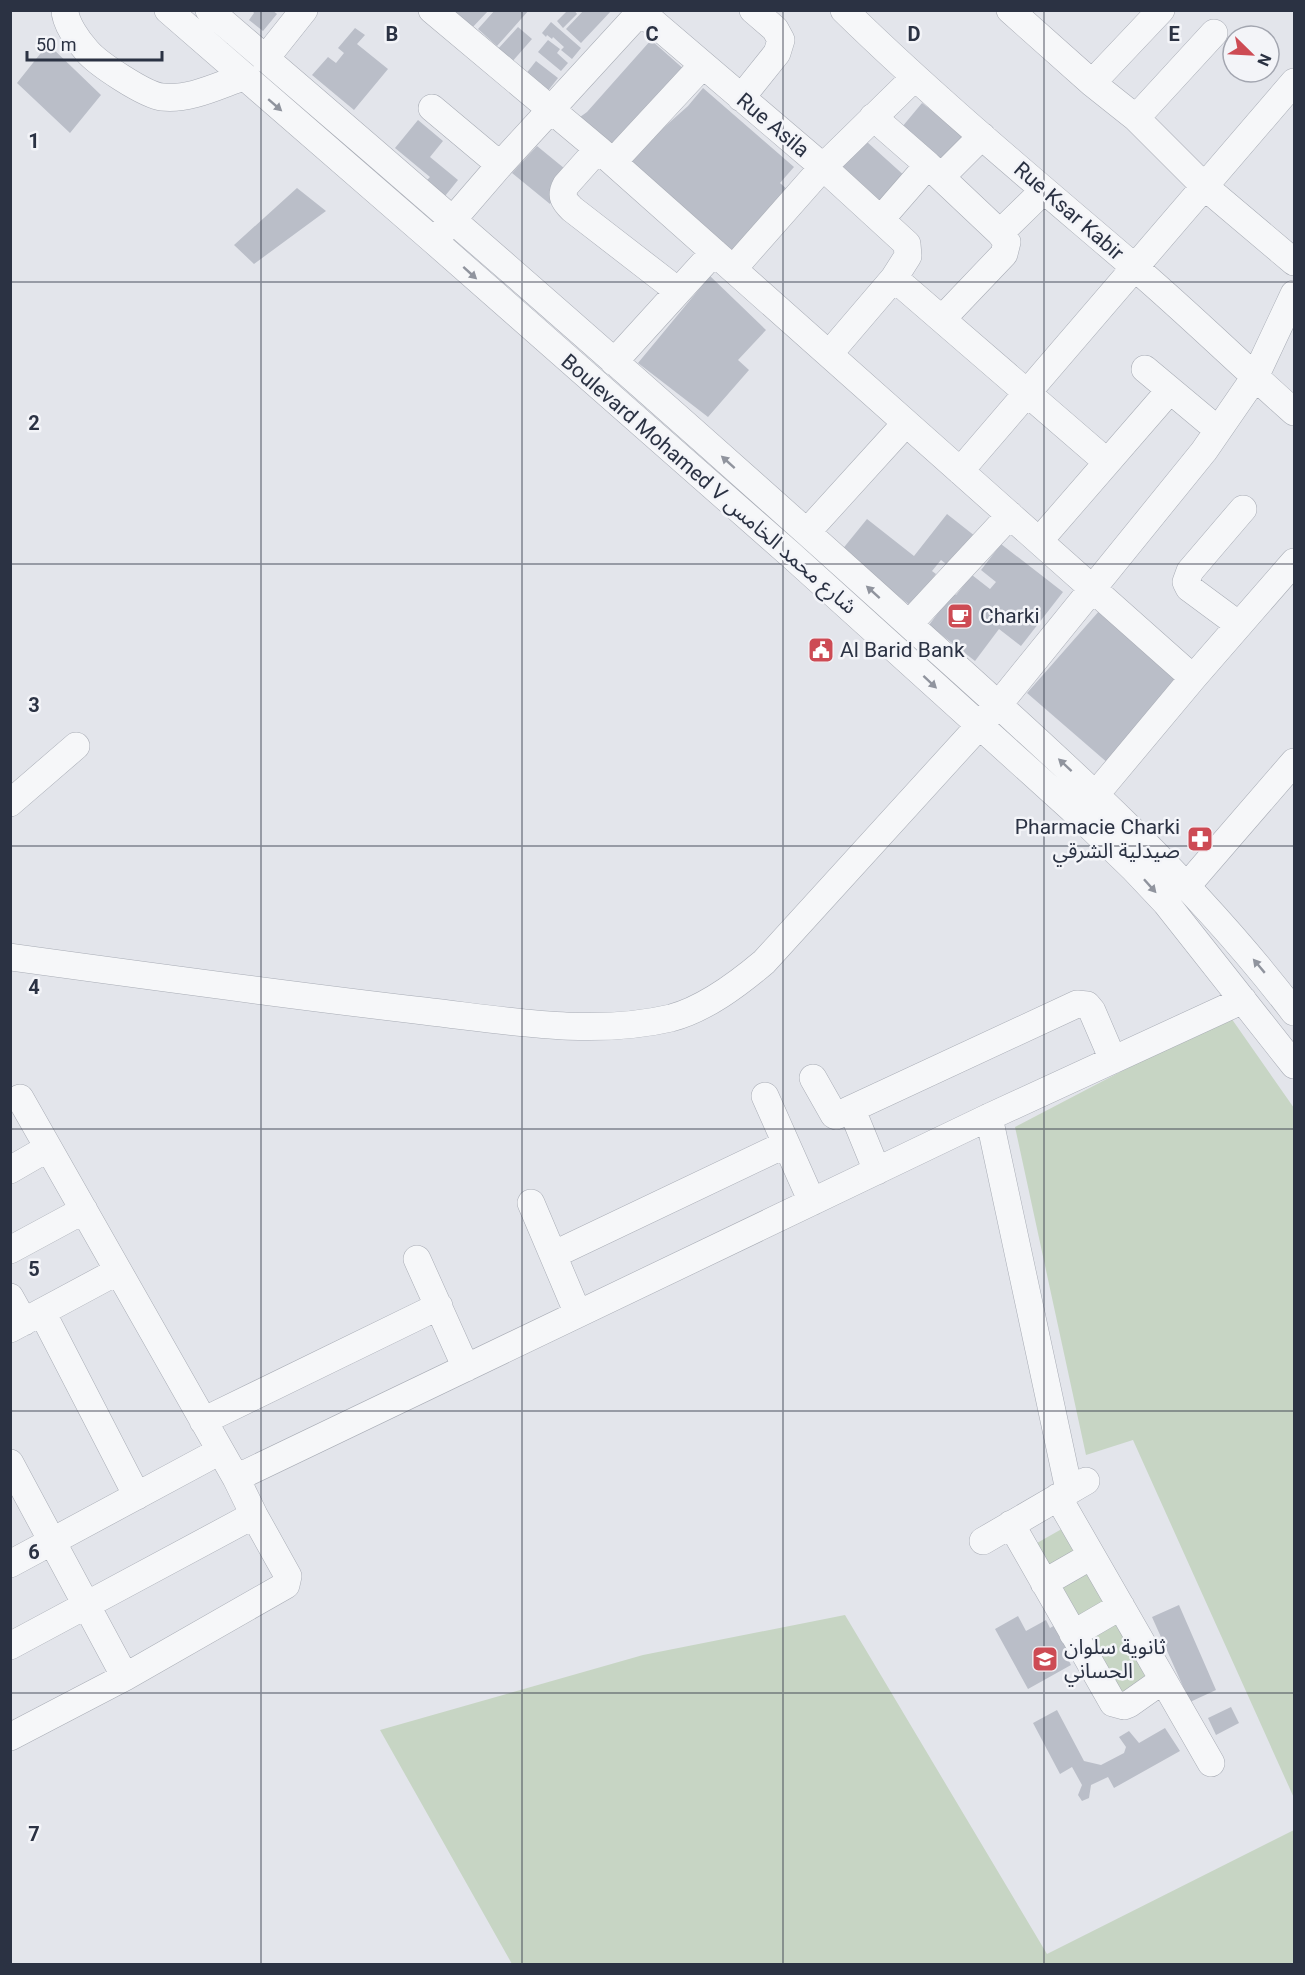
<svg xmlns="http://www.w3.org/2000/svg" width="1305" height="1975" font-family="Roboto,'Noto Sans Arabic',sans-serif">
<style>
.green{fill:#c7d5c4}
.building{fill:#babec8}
.lines{fill:none;stroke-linecap:round;stroke-linejoin:round}
.minor-casing{stroke:#a8acb5;stroke-width:28}
.minor{stroke:#f6f7f9;stroke-width:27}
.oneway{fill:#90949e}
.grid{fill:none;stroke:#2b3243;stroke-width:1.5;stroke-opacity:0.55}
.labels{text-anchor:middle;stroke-width:5;stroke-linejoin:round;paint-order:stroke}
.street-label{font-size:21px;fill:#2b3243;stroke:#f3f4f8}
.poi-label{font-size:21px;fill:#2b3243;stroke:#f3f4f8;text-anchor:start}
.grid-label{font-size:20px;text-anchor:middle;font-weight:bold;fill:#2b3243;stroke:#f3f4f8;stroke-width:5;stroke-linejoin:round;paint-order:stroke}
</style>
<rect width="100%" height="100%" fill="#e3e5eb"/>
<!-- green -->
<path class="green" d="M1229,1015L1294,1108V1798L1133,1440L1086,1455L1015,1127Z
M1067,1526L1083,1555L1046,1576L1030,1547Z
M1091,1563L1114,1604L1077,1626L1054,1585Z
M1118,1614L1155,1678L1118,1699L1081,1636Z
M845,1615L1047,1954L1294,1830V1964H512L380,1730L643,1655Z"/>
<!-- building -->
<path class="building" d="M252,10H272L277,14L263,31L249,20L254,13Z
M451,10H489L470,30Z
M495,10H529L497,46L478,29Z
M568,10H574L577,14L563,28L557,21Z
M584,10H612L581,43L566,29Z
M551,22L581,48L572,59L561,50L564,47L553,37L552,39L547,35L546,37L542,33Z
M518,27L532,39L511,63L497,50Z
M355,28L365,35L357,44L388,69L354,110L312,75L328,57L336,63L344,53L338,48Z
M548,40L560,49L557,53L568,63L561,71L538,52Z
M651,40L686,71L612,153L573,122L587,112Z
M48,44L101,95L70,133L17,83Z
M536,61L558,78L547,92L525,75Z
M703,88L794,167L780,183L789,191L736,258L625,162L688,106Z
M922,103L968,138L940,169L897,133Z
M418,120L443,141L430,157L458,180L445,196L427,180L430,177L395,148Z
M866,141L907,178L881,209L839,170Z
M537,146L570,173L550,204L512,173Z
M297,188L326,211L254,264L234,245Z
M710,276L766,330L738,360L749,370L708,417L638,363Z
M947,514L980,540L955,571L941,560L932,571L936,574L911,606L841,551L867,519L914,556Z
M1001,544L1063,592L1021,646L999,629L975,661L929,625L953,593L956,595L972,575L990,589L996,582L981,570Z
M1100,610L1181,681L1109,764L1027,693Z
M1179,1605L1216,1690L1190,1702L1152,1617Z
M1018,1616L1026,1631L1046,1620L1050,1628L1057,1624L1073,1652L1066,1655L1071,1665L1028,1689L995,1629Z
M1231,1707L1239,1723L1216,1735L1208,1718Z
M1057,1710L1084,1761L1101,1765L1124,1753L1126,1747L1119,1737L1129,1731L1139,1743L1165,1728L1180,1751L1114,1788L1108,1777L1091,1785L1089,1798L1082,1801L1078,1795L1082,1785L1072,1767L1060,1774L1033,1723Z"/>
<g class="lines">
<!-- minor casing -->
<g class="minor-casing">
<path id="minor" d="M65,10C65,23 78,41 87,51C98,64 145,95 162,97C190,100 217,86 243,77
M168,10L434,241L791,555L1072,809L1133,868L1166,903L1294,1065
M209,10C435,203 659,399 880,598C1024,729 1175,856 1294,1012
M432,10L598,149L1193,678
M639,10L823,167L907,244L908,256L894,278L829,354
M844,10C936,100 1035,182 1133,266C1188,313 1240,364 1294,412
M1010,10L1092,83L1136,118L1204,186L1294,262
M265,59L304,10
M1092,83L1161,10
M741,98L777,53L781,40L775,29L753,10
M432,108L500,165
M873,117L928,165L1000,233L1007,242L1004,254L943,318
M1136,118L1214,33
M598,149L566,185C560,196 564,201 572,209L678,291
M613,162L702,66
M941,177L982,136
M881,219L928,165
M443,231L500,165L642,10
M1000,233L1044,190
M733,269L823,167L914,78
M894,278L1107,462
M614,362L714,252
M1145,369L1218,430
M960,471L1294,82
M807,532L906,423
M1039,541L1170,390
M909,624L1010,515
M1239,625L1189,588L1186,582L1190,571L1243,509
M1096,794L1193,678L1294,562
M10,803L76,746
M1186,887L1294,762
M10,957C148,976 286,995 424,1011C504,1020 591,1037 671,1018C705,1009 738,984 764,962L999,704L1204,451L1255,377L1294,294
M813,1078L834,1115L836,1116L1077,1004L1087,1005L1092,1011L1113,1060
M765,1096L812,1202
M20,1098L236,1478
M852,1110L877,1171
M989,1117L1069,1490
M10,1170L48,1148
M531,1203L578,1314
M10,1250L84,1210
M553,1255L786,1144
M417,1259L466,1368
M10,1297L24,1322
M42,1312L137,1496
M10,1329L118,1271
M203,1421L439,1306
M10,1463L125,1677
M1058,1497L1211,1763
M1011,1524L1113,1703L1124,1706L1129,1704L1163,1680
M983,1541L1086,1481
M10,1564L220,1451
M1044,1583L1091,1556
M1073,1634L1121,1606
M10,1646L254,1515
M10,1737L125,1677L286,1585L288,1576L254,1515L236,1478L989,1117L1243,1000"/>
</g>
<!-- minor -->
<use href="#minor" class="minor"/>
</g>
<!-- one-way arrows -->
<defs><path id="oneway-solid" d="M-6-.8H1V-3.2L6.5 0L1 3.2V.8H-6Z" transform="scale(1.5)"/></defs>
<g class="oneway">
<use href="#oneway-solid" transform="translate(275 105) rotate(41)"/>
<use href="#oneway-solid" transform="translate(470 273) rotate(42)"/>
<use href="#oneway-solid" transform="translate(728 462) rotate(-138)"/>
<use href="#oneway-solid" transform="translate(873 592) rotate(-138)"/>
<use href="#oneway-solid" transform="translate(930 682) rotate(43)"/>
<use href="#oneway-solid" transform="translate(1065 765) rotate(-137)"/>
<use href="#oneway-solid" transform="translate(1150 886) rotate(48)"/>
<use href="#oneway-solid" transform="translate(1259 966) rotate(-130)"/>
</g>
<!-- grid -->
<path class="grid" d="M261,10V1964M522,10V1964M783,10V1964M1044,10V1964M10,282H1294M10,564H1294M10,846H1294M10,1129H1294M10,1411H1294M10,1693H1294"/>
<!-- icons -->
<defs>
<g id="cafe-square" transform="scale(1.35)"><rect x="-9" y="-9" width="18" height="18" rx="4" fill="#cd4b54" stroke="#f3f4f8"/><path d="M-5.5-4.5H6V0H3Q3 3.5 0 3.5H-2.5Q-5.5 3.5-5.5 0ZM3-3.2v2h1.7v-2ZM-6 4.5H4V6H-6Z" fill="#fff"/></g>
<g id="civic-square" transform="scale(1.35)"><rect x="-9" y="-9" width="18" height="18" rx="4" fill="#cd4b54" stroke="#f3f4f8"/><path d="M-.6-6.5H3V-4.5H.6V-3L4-1V1h2V6H-6V1h2V-1L-.6-3ZM-1.2 2.5V6h2.4V2.5Z" fill="#fff"/></g>
<g id="pharmacy-square" transform="scale(1.35)"><rect x="-9" y="-9" width="18" height="18" rx="4" fill="#cd4b54" stroke="#f3f4f8"/><path d="M-2-6h4v4h4v4h-4v4h-4v-4h-4v-4h4Z" fill="#fff"/></g>
<g id="school-square" transform="scale(1.35)"><rect x="-9" y="-9" width="18" height="18" rx="4" fill="#cd4b54" stroke="#f3f4f8"/><path d="M0-5L7-2L0 1L-7-2ZM-4 1L0 2.5L4 1V4Q0 6-4 4Z" fill="#fff"/></g>
</defs>
<g fill-rule="evenodd">
<use href="#cafe-square" x="960" y="616"/>
<use href="#civic-square" x="821" y="650"/>
<use href="#pharmacy-square" x="1200" y="839"/>
<use href="#school-square" x="1045" y="1659"/>
</g>
<g class="labels">
<!-- street labels -->
<g class="street-label">
<text transform="translate(773 125) rotate(40)" y="7">Rue Asila</text>
<text transform="translate(1069 211) rotate(41)" y="7">Rue Ksar Kabir</text>
<text transform="translate(709 484) rotate(41)" y="7">Boulevard Mohamed V شارع محمد الخامس</text>
</g>
<!-- poi labels -->
<g class="poi-label">
<text x="980" y="623">Charki</text>
<text x="840" y="657">Al Barid Bank</text>
<text x="1180" y="834" text-anchor="end">Pharmacie Charki<tspan x="1180" dy="24">صيدلية الشرقي</tspan></text>
<text x="1064" y="1654">ثانوية سلوان<tspan x="1064" dy="24">الحساني</tspan></text>
</g>
</g>
<g class="grid-label">
<text x="392" y="41">B</text>
<text x="652" y="41">C</text>
<text x="914" y="41">D</text>
<text x="1174" y="41">E</text>
<text x="34" y="148">1</text>
<text x="34" y="430">2</text>
<text x="34" y="712">3</text>
<text x="34" y="994">4</text>
<text x="34" y="1276">5</text>
<text x="34" y="1559">6</text>
<text x="34" y="1841">7</text>
</g>
<!-- border -->
<rect width="1305" height="1975" fill="none" stroke="#2b3243" stroke-width="24"/>
<!-- north arrow -->
<g transform="translate(1251 54) rotate(114)"><circle r="28" fill="#f3f4f8" stroke="#a3a6b0" stroke-width="1.5"/>
<path d="M0-4.5L10 22L0 15L-10 22Z" fill="#cd4b54"/>
<text y="-9" font-size="16" font-weight="bold" text-anchor="middle" fill="#2b3243">N</text>
</g>
<!-- scale -->
<path d="M27 51v9h135v-9" fill="none" stroke="#2b3243" stroke-width="3"/>
<text x="36" y="51" font-size="18" fill="#2b3243" stroke="#f3f4f8" stroke-width="4.5" paint-order="stroke">50 m</text>
</svg>
